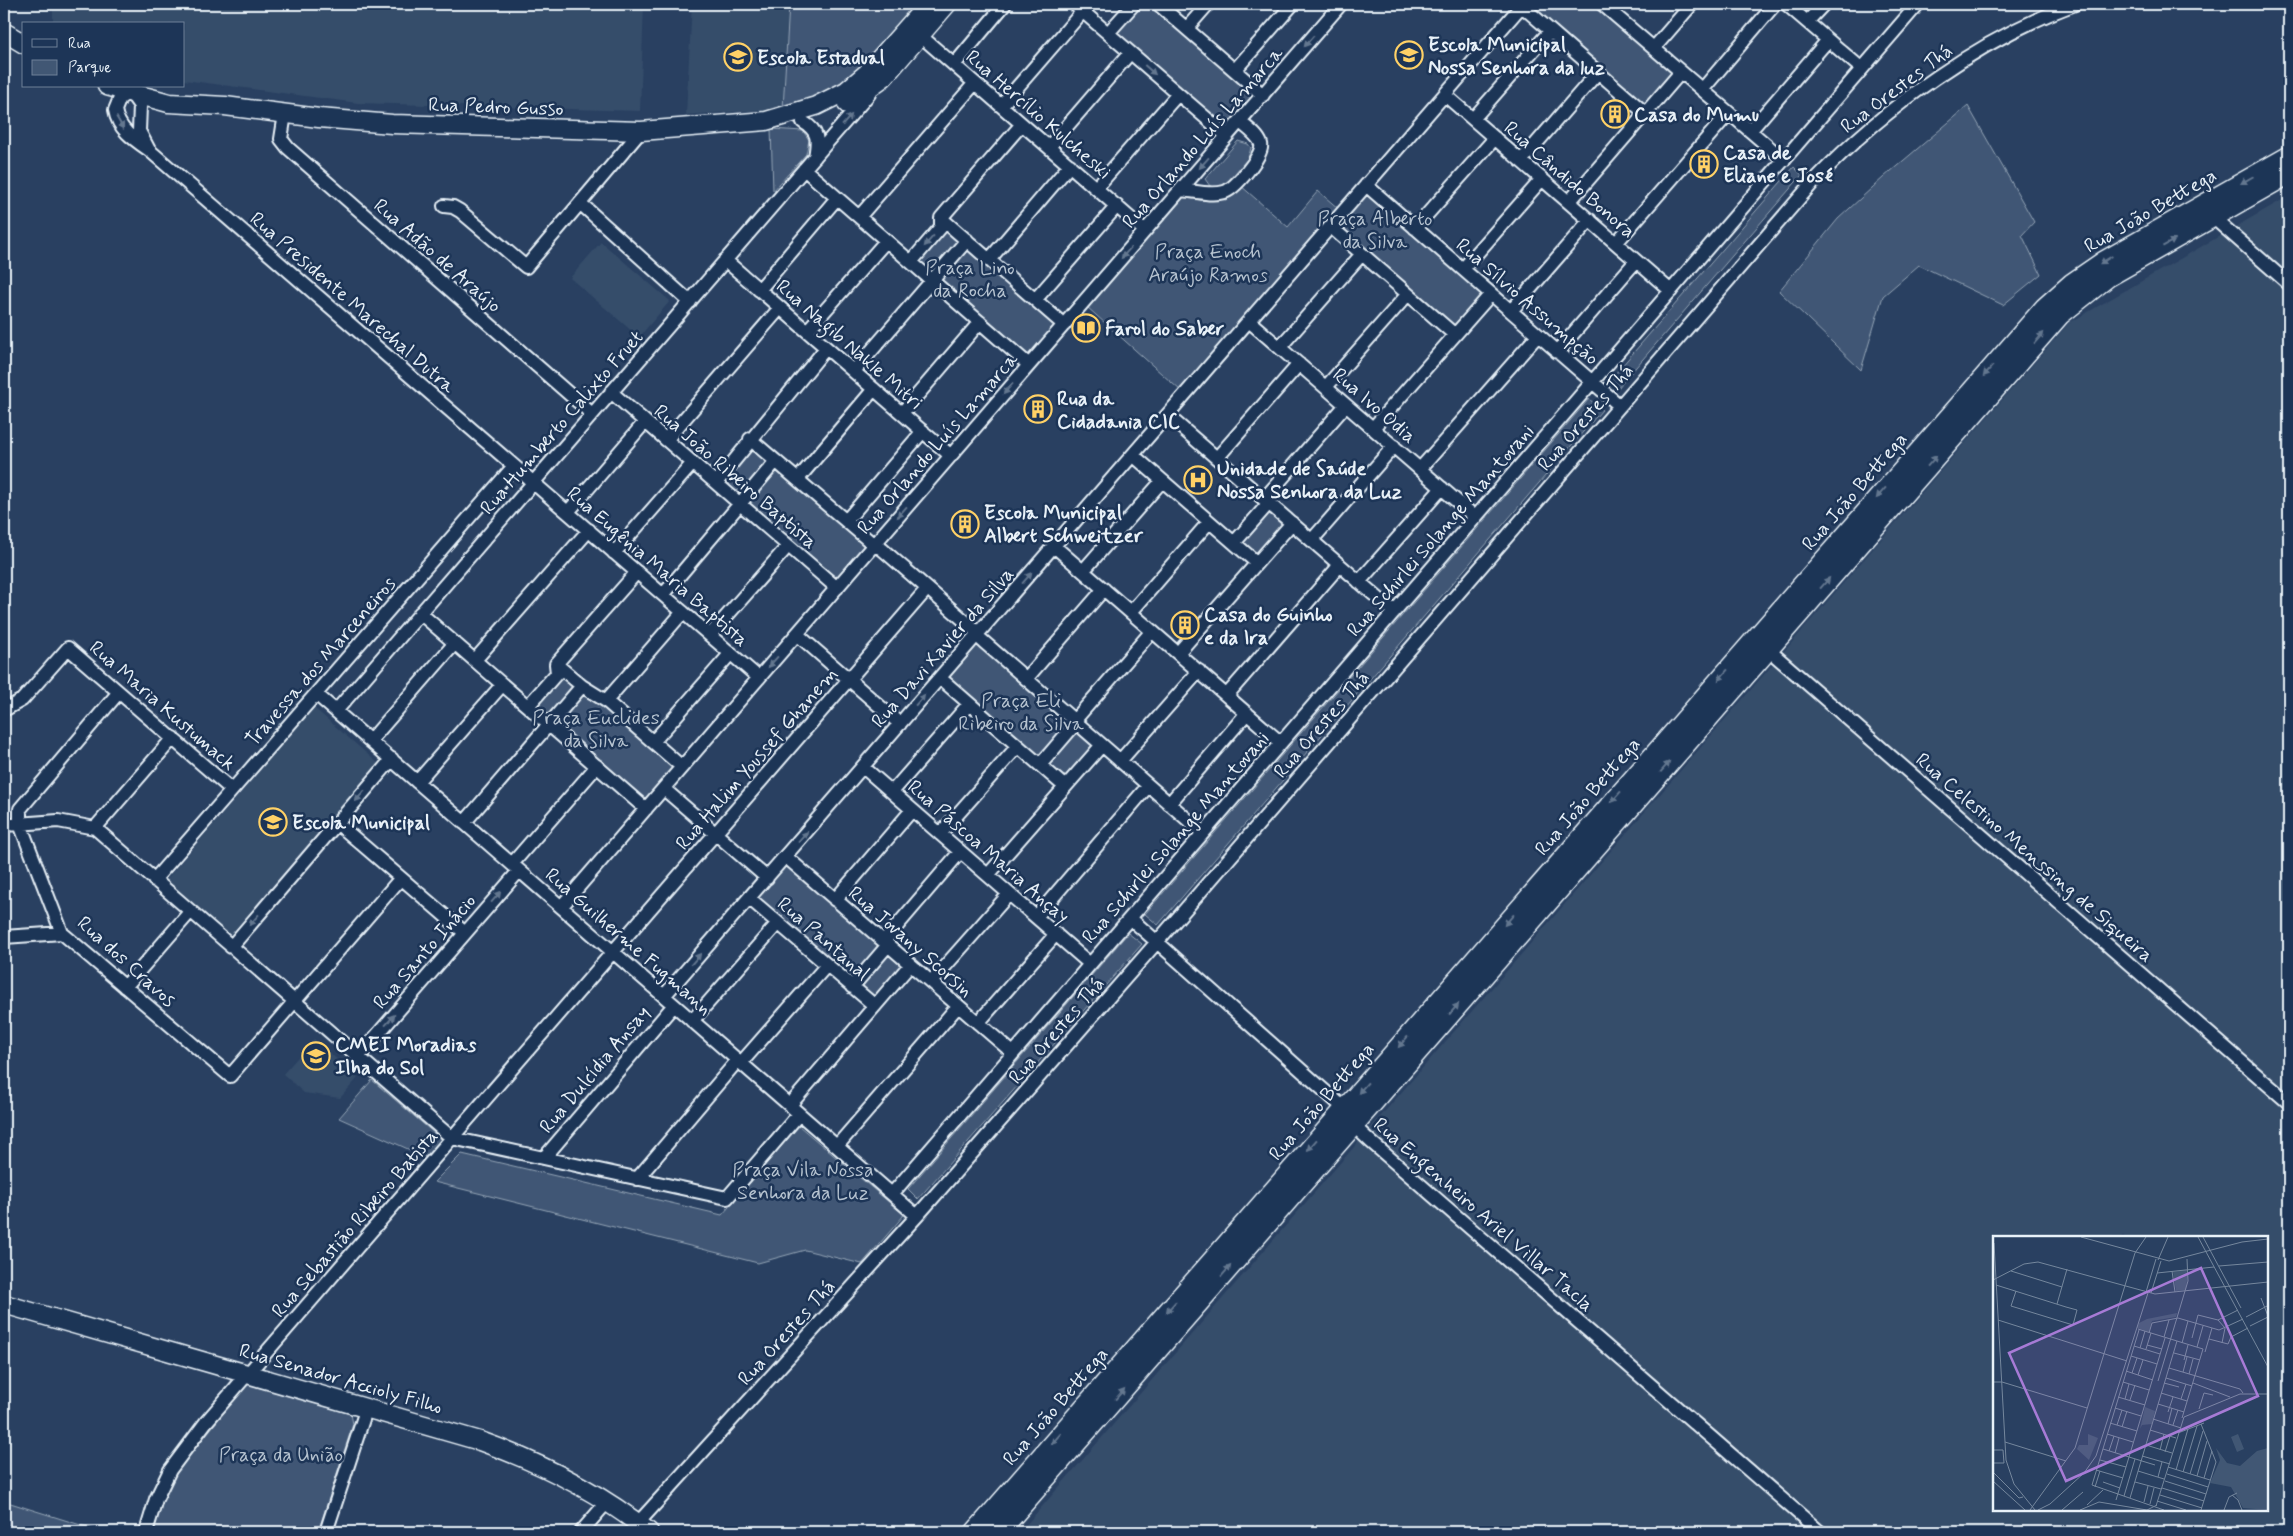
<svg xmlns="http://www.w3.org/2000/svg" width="2293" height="1536" font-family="Mynerve,sans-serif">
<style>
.built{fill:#364d6b;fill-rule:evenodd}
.green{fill:#415774;stroke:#94a4b6}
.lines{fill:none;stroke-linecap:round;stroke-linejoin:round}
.street-casing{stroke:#e8f1f8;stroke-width:16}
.secondary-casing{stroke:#e8f1f8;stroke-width:21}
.primary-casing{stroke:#e8f1f8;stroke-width:22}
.street{stroke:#1d3557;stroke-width:12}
.secondary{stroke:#1d3557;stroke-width:18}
.primary{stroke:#1d3557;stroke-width:19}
.oneway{fill:#64778f}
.labels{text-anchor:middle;stroke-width:5;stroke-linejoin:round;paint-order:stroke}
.poi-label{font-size:20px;font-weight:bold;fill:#e8f1f8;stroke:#1d3557;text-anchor:start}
.street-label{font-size:20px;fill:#e8f1f8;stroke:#1d3557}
.park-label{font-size:20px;fill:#b6c3d0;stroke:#1d3557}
.inset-road{fill:none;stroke:#75879d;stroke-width:1}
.view{fill:#a77bd6;fill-opacity:0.15;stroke:#a77bd6;stroke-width:2.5}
.inset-edge{fill:none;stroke:#e8f1f8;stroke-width:2.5}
</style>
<rect width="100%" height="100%" fill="#294061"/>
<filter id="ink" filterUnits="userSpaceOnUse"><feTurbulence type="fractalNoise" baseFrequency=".02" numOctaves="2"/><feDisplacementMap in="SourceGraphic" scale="10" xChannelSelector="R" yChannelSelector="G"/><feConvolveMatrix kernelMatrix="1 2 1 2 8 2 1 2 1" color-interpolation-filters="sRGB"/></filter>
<g filter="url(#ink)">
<!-- built -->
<path class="built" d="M53,4H644L640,111L358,103L184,80V24H53Z
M692,4H789L783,109L686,115Z
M2289,196V1532H1020L2069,323ZM1994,1237H2267V1510H1994Z
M601,242L670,301L639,337L570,278Z
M314,708L380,765L232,936L166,880Z
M314,1039L358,1078L340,1098L304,1093L283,1074Z"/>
<!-- green -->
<path class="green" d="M789,4H916L850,77L827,93L783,109Z
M1140,4H1150L1256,96L1226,130L1115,32Z
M1531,4H1597L1676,73L1646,107L1530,5Z
M1968,106L2034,222L2022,235L2041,274L2003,305L1919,265L1883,296L1861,370L1779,291L1838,219L1884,177Z
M771,129L803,131L809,140L806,154L773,191Z
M1238,141L1248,144L1251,148L1248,158L1223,187L1210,186L1205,179Z
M1794,167L1802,175L1617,389L1608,382Z
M1240,185L1288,227L1318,191L1339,209L1181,391L1087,307L1182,197L1226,200Z
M1369,193L1484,294L1453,329L1338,228Z
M946,228L1057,325L1028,359L916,262Z
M1589,399L1602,410L1158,925L1145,914Z
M753,448L866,547L837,580L723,482Z
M1270,509L1285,522L1255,557L1240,543Z
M980,642L1095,743L1062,780L947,679Z
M561,673L604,705L676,768L646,802L534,705Z
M786,864L902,965L874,998L757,897Z
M1128,933L1142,944L918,1199L908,1189Z
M372,1080L443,1141L428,1158L339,1118Z
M799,1126L904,1215L862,1264L805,1250L758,1263L434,1182L462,1154L722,1215Z
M247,1384L351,1414L353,1424L318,1532H150L173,1476Z
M4,1501L103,1532H23L4,1526Z"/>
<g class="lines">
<!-- street casing -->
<g class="street-casing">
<path id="street" d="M1074,4L1227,136
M1158,4L1263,95
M1602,4L1784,160
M1786,4L1862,69
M1522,6L1645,113
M1807,22L1824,4
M1187,28L1208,4
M915,31L1145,231
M1108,33L1134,4
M1654,48L1692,4
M954,65L1005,4
M1235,70L1293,4
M1702,90L1775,4
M1445,95L1671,291
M1001,106L1083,11
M285,114L281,139L288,148L592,414
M1473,119L1550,31
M803,122C819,131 818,140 815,157
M1750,131L1828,40
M1049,147L1130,53
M149,150L139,131L140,106L130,92L120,98L115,110C118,129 133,139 149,150L759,678
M1521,161L1598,72
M804,169L1029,365
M1366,185L1620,406
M1096,188L1178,94
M1181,190C1193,191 1212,196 1224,192C1234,190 1264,155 1261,144C1258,135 1247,128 1240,122
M1569,202L1681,72
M580,203L690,302
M444,206L453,207L460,211L526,267L641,131
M2208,213L2289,284
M859,217L975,83
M941,218L1064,325
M1331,227L1455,335
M1415,228L1495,138
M1616,243L1729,113
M725,260L951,456
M989,260L1070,165
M911,262L941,227V218L1022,124
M1463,269L1542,179
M759,290L837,198
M1035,300L1117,206
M1511,311L1590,220
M1249,321L1475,517
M807,331L886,241
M1280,347L1362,254
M1557,352L1636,261
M854,371L967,240
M1326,387L1408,294
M611,392L837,588
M902,413L980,322
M1167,415L1394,612
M1373,428L1491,294
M750,439L874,545L882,549L974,629L977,636L1203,833
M666,440L780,308
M1133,455L1257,563
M1217,458L1299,364
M1420,469L1538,335
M798,479L874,389
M716,483L826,348
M1264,499L1346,405
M568,512L645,422
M846,521L923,431
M1312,540L1394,446
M1234,543L1269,503
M1054,546L1281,743
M614,553L693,463
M1083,571L1162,481
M1359,582L1442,488
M663,595L776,461
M1131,612L1209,522
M420,613L646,809
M797,634L900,724
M710,635L788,546
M1763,645L2289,1103
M1178,653L1292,523
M475,660L589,530
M556,664L582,686L606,701L682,767
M940,678L1064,786
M1026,679L1104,589
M119,692L20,809V824L62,933L230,1076L401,878
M316,694L917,1216
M1227,695L1340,565
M606,701L683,612
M528,706L557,673L556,664L637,572
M4,710L22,700L68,648L232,790
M336,711L869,94
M1074,721L1152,631
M370,741L455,643
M653,742L731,653
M1120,761L1199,671
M1040,765L1076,723
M863,767L1090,964
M417,782L502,685
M664,789L767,878
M892,792L969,704
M1169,804L1247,713
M337,823L465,933
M464,823L582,686
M4,825L58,821L95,828L452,1138L727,1198L799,1114
M95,828L173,738
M940,834L1018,746
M785,856L1013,1053
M512,864L597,766
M988,875L1102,745
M154,880L514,466
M749,898L875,1006
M835,900L912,810
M561,907L1341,4
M1036,917L1148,786
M1130,918L1336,1101L1344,1109L1353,1125L1370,1141L1820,1532
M4,937L62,933
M884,941L960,852
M231,947L392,759
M931,982L1009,894
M125,987L190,912
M852,987L888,945
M664,996L1523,4
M692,1021L778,923
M978,1023L1056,934
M358,1057L519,871
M741,1063L827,965
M790,1105L910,965
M837,1146L958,1006
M544,1158L674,1005
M637,1179L738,1060
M892,1194L1918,4
M638,1523L917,1216L1157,942L1815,180C1884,108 1981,38 2075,4
M146,1532L156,1499L170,1470L206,1422L927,589
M326,1532L367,1407
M581,1532L607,1502"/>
</g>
<!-- secondary casing -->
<g class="secondary-casing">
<path id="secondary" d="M4,32L24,44
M107,86L169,103L225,106L319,118L392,124L641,131L766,121L816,106L846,91L867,73L928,4
M847,104L884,77L947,4
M4,1304L480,1441C541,1463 598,1491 649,1532"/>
</g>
<!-- primary casing -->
<g class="primary-casing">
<path id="primary" d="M975,1532L2045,307L2072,283L2104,261L2289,156
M999,1532L2060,315L2108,277L2289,174"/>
</g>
<!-- street -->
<use href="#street" class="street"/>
<!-- secondary -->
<use href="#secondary" class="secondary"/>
<!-- primary -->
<use href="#primary" class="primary"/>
</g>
<!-- one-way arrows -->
<defs><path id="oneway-solid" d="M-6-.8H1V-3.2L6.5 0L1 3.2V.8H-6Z" transform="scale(1.25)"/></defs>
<g class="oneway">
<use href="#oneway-solid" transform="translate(1309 41) rotate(131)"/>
<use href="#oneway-solid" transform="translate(1150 70) rotate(41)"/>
<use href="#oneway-solid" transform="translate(847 120) rotate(-49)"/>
<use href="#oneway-solid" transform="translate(120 123) rotate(60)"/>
<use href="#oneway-solid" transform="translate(1204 163) rotate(131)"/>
<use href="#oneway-solid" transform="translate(2247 180) rotate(150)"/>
<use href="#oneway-solid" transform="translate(929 241) rotate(131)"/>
<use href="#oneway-solid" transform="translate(2169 243) rotate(-29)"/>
<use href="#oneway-solid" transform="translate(1126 253) rotate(131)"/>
<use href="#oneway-solid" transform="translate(2106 260) rotate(148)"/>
<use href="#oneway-solid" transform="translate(2039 338) rotate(-49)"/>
<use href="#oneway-solid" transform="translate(1988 371) rotate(131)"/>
<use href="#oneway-solid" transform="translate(1008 389) rotate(131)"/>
<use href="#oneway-solid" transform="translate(1932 461) rotate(-49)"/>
<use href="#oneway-solid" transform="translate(1881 493) rotate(131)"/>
<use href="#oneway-solid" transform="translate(902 512) rotate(131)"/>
<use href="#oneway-solid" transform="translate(1027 578) rotate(-49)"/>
<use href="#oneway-solid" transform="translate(1825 583) rotate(-49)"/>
<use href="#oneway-solid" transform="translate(773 662) rotate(131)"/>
<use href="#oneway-solid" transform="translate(1723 675) rotate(131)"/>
<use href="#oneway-solid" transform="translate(920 700) rotate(-49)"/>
<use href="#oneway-solid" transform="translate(1665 767) rotate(-49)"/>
<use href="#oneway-solid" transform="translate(360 796) rotate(131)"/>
<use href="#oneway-solid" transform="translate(1616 797) rotate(131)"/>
<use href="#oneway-solid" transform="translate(803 837) rotate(-49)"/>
<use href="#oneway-solid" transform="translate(496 897) rotate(-49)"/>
<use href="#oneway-solid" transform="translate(254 920) rotate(131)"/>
<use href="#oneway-solid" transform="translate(1509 920) rotate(131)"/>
<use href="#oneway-solid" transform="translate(696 959) rotate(-49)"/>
<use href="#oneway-solid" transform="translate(1454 1009) rotate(-49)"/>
<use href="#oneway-solid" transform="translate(390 1020) rotate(-49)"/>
<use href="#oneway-solid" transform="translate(1403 1042) rotate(131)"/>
<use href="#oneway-solid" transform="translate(1363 1088) rotate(131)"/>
<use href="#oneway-solid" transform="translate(1312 1145) rotate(131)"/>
<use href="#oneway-solid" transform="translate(1226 1271) rotate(-49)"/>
<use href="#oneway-solid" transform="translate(1171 1307) rotate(131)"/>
<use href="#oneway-solid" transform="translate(1120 1394) rotate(-49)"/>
<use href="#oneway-solid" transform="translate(1056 1439) rotate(131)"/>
</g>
</g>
<!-- icons -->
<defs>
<g id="school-ring" transform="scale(1.4375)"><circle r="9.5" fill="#1d3557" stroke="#ffd166" stroke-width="1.5"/><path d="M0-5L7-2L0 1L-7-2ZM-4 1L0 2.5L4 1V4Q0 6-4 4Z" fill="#ffd166"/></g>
<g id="building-ring" transform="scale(1.4375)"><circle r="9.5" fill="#1d3557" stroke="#ffd166" stroke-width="1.5"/><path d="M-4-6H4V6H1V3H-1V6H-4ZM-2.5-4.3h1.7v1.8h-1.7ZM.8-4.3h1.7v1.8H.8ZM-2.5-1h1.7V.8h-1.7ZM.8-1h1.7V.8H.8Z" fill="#ffd166"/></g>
<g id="library-ring" transform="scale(1.4375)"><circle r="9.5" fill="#1d3557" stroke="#ffd166" stroke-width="1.5"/><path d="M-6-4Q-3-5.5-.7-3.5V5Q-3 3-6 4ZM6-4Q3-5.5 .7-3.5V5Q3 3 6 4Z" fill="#ffd166"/></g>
<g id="hospital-ring" transform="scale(1.4375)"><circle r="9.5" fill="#1d3557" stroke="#ffd166" stroke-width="1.5"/><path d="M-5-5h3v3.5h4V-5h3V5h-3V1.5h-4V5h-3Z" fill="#ffd166"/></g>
</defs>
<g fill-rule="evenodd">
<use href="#school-ring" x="1409" y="55"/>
<use href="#school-ring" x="738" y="57"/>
<use href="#building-ring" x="1615" y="114"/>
<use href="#building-ring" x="1704" y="164"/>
<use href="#library-ring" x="1086" y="328"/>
<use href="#building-ring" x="1038" y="409"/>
<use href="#hospital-ring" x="1198" y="480"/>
<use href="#building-ring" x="965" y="524"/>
<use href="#building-ring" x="1185" y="625"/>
<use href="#school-ring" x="273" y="822"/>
<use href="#school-ring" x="316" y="1056"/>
</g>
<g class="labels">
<!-- poi labels -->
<g class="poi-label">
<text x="1428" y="51">Escola Municipal<tspan x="1428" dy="23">Nossa Senhora da luz</tspan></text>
<text x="757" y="64">Escola Estadual</text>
<text x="1634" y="121">Casa do Mumu</text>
<text x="1723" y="159">Casa de<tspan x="1723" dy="23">Eliane e José</tspan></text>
<text x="1105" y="335">Farol do Saber</text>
<text x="1057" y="405">Rua da<tspan x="1057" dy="23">Cidadania CIC</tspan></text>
<text x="1217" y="475">Unidade de Saúde<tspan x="1217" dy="23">Nossa Senhora da Luz</tspan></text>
<text x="984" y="519">Escola Municipal<tspan x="984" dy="23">Albert Schweitzer</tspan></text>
<text x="1204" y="621">Casa do Guinho<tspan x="1204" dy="23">e da Ira</tspan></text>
<text x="292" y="829">Escola Municipal</text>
<text x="335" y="1051">CMEI Moradias<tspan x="335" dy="23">Ilha do Sol</tspan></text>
</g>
<!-- street labels -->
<g class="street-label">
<text transform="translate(1896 88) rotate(-37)" y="7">Rua Orestes Thá</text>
<text transform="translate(496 106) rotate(2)" y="7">Rua Pedro Gusso</text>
<text transform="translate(1039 114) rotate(41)" y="7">Rua Hercílio Kulcheski</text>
<text transform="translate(1202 137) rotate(-49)" y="7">Rua Orlando Luís Lamarca</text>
<text transform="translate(1570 179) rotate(41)" y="7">Rua Cândido Bonora</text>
<text transform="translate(2150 210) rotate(-30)" y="7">Rua João Bettega</text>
<text transform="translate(438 255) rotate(41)" y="7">Rua Adão de Araújo</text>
<text transform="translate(1528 301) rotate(41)" y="7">Rua Sílvio Assumpção</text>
<text transform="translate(353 302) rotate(41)" y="7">Rua Presidente Marechal Dutra</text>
<text transform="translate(850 344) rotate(41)" y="7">Rua Nagib Nakle Mitri</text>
<text transform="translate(1375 405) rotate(41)" y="7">Rua Ivo Odia</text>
<text transform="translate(1585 417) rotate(-49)" y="7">Rua Orestes Thá</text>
<text transform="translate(561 422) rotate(-49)" y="7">Rua Humberto Calixto Fruet</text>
<text transform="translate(937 443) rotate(-49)" y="7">Rua Orlando Luís Lamarca</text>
<text transform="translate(736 476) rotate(41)" y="7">Rua João Ribeiro Baptista</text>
<text transform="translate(1854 491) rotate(-49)" y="7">Rua João Bettega</text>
<text transform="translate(1440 530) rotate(-49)" y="7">Rua Schirlei Solange Mantovani</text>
<text transform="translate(658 566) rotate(41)" y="7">Rua Eugênia Maria Baptista</text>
<text transform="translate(942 647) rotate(-49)" y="7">Rua Davi Xavier da Silva</text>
<text transform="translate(320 661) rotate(-49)" y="7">Travessa dos Marceneiros</text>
<text transform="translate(163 705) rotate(41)" y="7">Rua Maria Kustumack</text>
<text transform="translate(1321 724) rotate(-49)" y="7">Rua Orestes Thá</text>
<text transform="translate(756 758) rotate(-49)" y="7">Rua Halim Youssef Ghanem</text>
<text transform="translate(1587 796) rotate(-49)" y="7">Rua João Bettega</text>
<text transform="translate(1175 837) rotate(-49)" y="7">Rua Schirlei Solange Mantovani</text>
<text transform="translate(989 851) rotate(41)" y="7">Rua Páscoa Maria Ançay</text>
<text transform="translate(2035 857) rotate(41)" y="7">Rua Celestino Menssing de Siqueira</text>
<text transform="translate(824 938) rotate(41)" y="7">Rua Pantanal</text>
<text transform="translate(629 941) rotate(41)" y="7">Rua Guilherme Fugmann</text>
<text transform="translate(911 941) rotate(41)" y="7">Rua Jovany Scorsin</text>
<text transform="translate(424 951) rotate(-49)" y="7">Rua Santo Inácio</text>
<text transform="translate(127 961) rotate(42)" y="7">Rua dos Cravos</text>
<text transform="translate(1056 1030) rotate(-49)" y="7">Rua Orestes Thá</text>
<text transform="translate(594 1069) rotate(-50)" y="7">Rua Dulcídia Ansay</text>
<text transform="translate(1321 1101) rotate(-49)" y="7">Rua João Bettega</text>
<text transform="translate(1484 1214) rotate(41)" y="7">Rua Engenheiro Ariel Villar Tacla</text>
<text transform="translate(354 1223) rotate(-49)" y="7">Rua Sebastião Ribeiro Batista</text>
<text transform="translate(786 1332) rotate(-48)" y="7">Rua Orestes Thá</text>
<text transform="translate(341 1378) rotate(16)" y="7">Rua Senador Accioly Filho</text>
<text transform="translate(1055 1406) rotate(-49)" y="7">Rua João Bettega</text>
</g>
<!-- park labels -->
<g class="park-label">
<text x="1375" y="225">Praça Alberto<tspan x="1375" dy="23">da Silva</tspan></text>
<text x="1208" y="258">Praça Enoch<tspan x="1208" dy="23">Araújo Ramos</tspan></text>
<text x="970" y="274">Praça Lino<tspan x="970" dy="23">da Rocha</tspan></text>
<text x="1021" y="707">Praça Eli<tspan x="1021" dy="23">Ribeiro da Silva</tspan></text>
<text x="596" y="724">Praça Euclides<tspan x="596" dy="23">da Silva</tspan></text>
<text x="803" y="1176">Praça Vila Nossa<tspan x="803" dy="23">Senhora da Luz</tspan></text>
<text x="281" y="1461">Praça da União</text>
</g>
</g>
<!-- overview -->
<g transform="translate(1993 1236)">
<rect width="275" height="275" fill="#294061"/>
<path d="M195,34L193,54L183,55L180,36ZM184,77L183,81L159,85L156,96L144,92L146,87L154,83ZM152,171L162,175L159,188L149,189L147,193ZM95,198L105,202L96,224L84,213L86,209H95ZM245,198L251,213L244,216L238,201ZM223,212L234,227L247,230L264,215L275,212V274L250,272L238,251L217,247L227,224Z" fill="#415774"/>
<path class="inset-road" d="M88,1L176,25L249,6L275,3M205,1L275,131M210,1L248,72M1,7L13,224L21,248L42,274M165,24L175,1M226,30L275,26M18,35L69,51M179,35L182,56M164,37L221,31M0,44L31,28L45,26L162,58L275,46M3,49L73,71L84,74L80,89L18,70L23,55M153,56L163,23M158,57L168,25M268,62L275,80M64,68L74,33M253,81L274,70M5,84L134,125M225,84L245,74M257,90L275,81M145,93L210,113M146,94L99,249L171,274M156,97L159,87L185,82L226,94L250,83M171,101L176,84M199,102L205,79L225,84L232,92L229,107M216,103L235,108L238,101L255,92M189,107L195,85M154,109L169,113M141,110L167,118M204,111L210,90M147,112L152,95M153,113L158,97M212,116L219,92M181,117L207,124M138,120L164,128M191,124L195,109M176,132L247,153L250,157M133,135L160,144M190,136L194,121M139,137L144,122M196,138L200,123M145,139L150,124M173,142L199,150M165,145L195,45L194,23M0,146H9L94,172M130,146L156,154M171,147L186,151M200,147L237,161M168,157L194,165M125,161L152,169M132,163L136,148M188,163L193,148M137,164L142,149M165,168L191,176M122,172L148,180M206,173L211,157L220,159M175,176L180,161M189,182L210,113M160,183L188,192M117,187L144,195M175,188L179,172M208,188L223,226L208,274M124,189L129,174M180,189L185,174M129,191L134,175M157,194L183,202M185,197L211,187M114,198L140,206M12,206L73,225M153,209L179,217M110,213L162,229M0,214H10L11,227H0M167,214L171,198M116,215L121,200M172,216L177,200M122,217L126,202M149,220L177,228M107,224L133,231M175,231L217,244M103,234L130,242M183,234L195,193M145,235L171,243M0,236L26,262L30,261M190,236L204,190M174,238L215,251M197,238L210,195M204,240L214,205M165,241L169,226M211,242L219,215M0,245L32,274M172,245L213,258M110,246L127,252M142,246L168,253M102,251L107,235M169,252L211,265M167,259L209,272M239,259L245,264L249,274M131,260L142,223M137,262L184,105M123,264L172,102M164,265L193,274M151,266L155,250M157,268L161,252M94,269L110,254M163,270L191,181L247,158H275M37,274L82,212L142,17L153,1M45,274L57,268L91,237L103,220L155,57M69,274L90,256M87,274L106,266L154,274L164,269M231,274L236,261L244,257"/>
<path class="view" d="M208,32L265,160L73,245L16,117Z"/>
<rect width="275" height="275" class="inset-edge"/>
</g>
<!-- margin -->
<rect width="2293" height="1536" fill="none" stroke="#1d3557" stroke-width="20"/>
<rect x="10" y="10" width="2273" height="1516" fill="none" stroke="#e8f1f8" stroke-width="2" filter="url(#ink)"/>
<!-- legend -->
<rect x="22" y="22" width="162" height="65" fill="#1d3557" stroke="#6e8097"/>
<rect x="32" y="39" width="25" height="8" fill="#1d3557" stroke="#6e8097"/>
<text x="68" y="48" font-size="15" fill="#e8f1f8">Rua</text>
<rect x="32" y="60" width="25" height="15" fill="#415774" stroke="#6e8097"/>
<text x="68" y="72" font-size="15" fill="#e8f1f8">Parque</text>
</svg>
